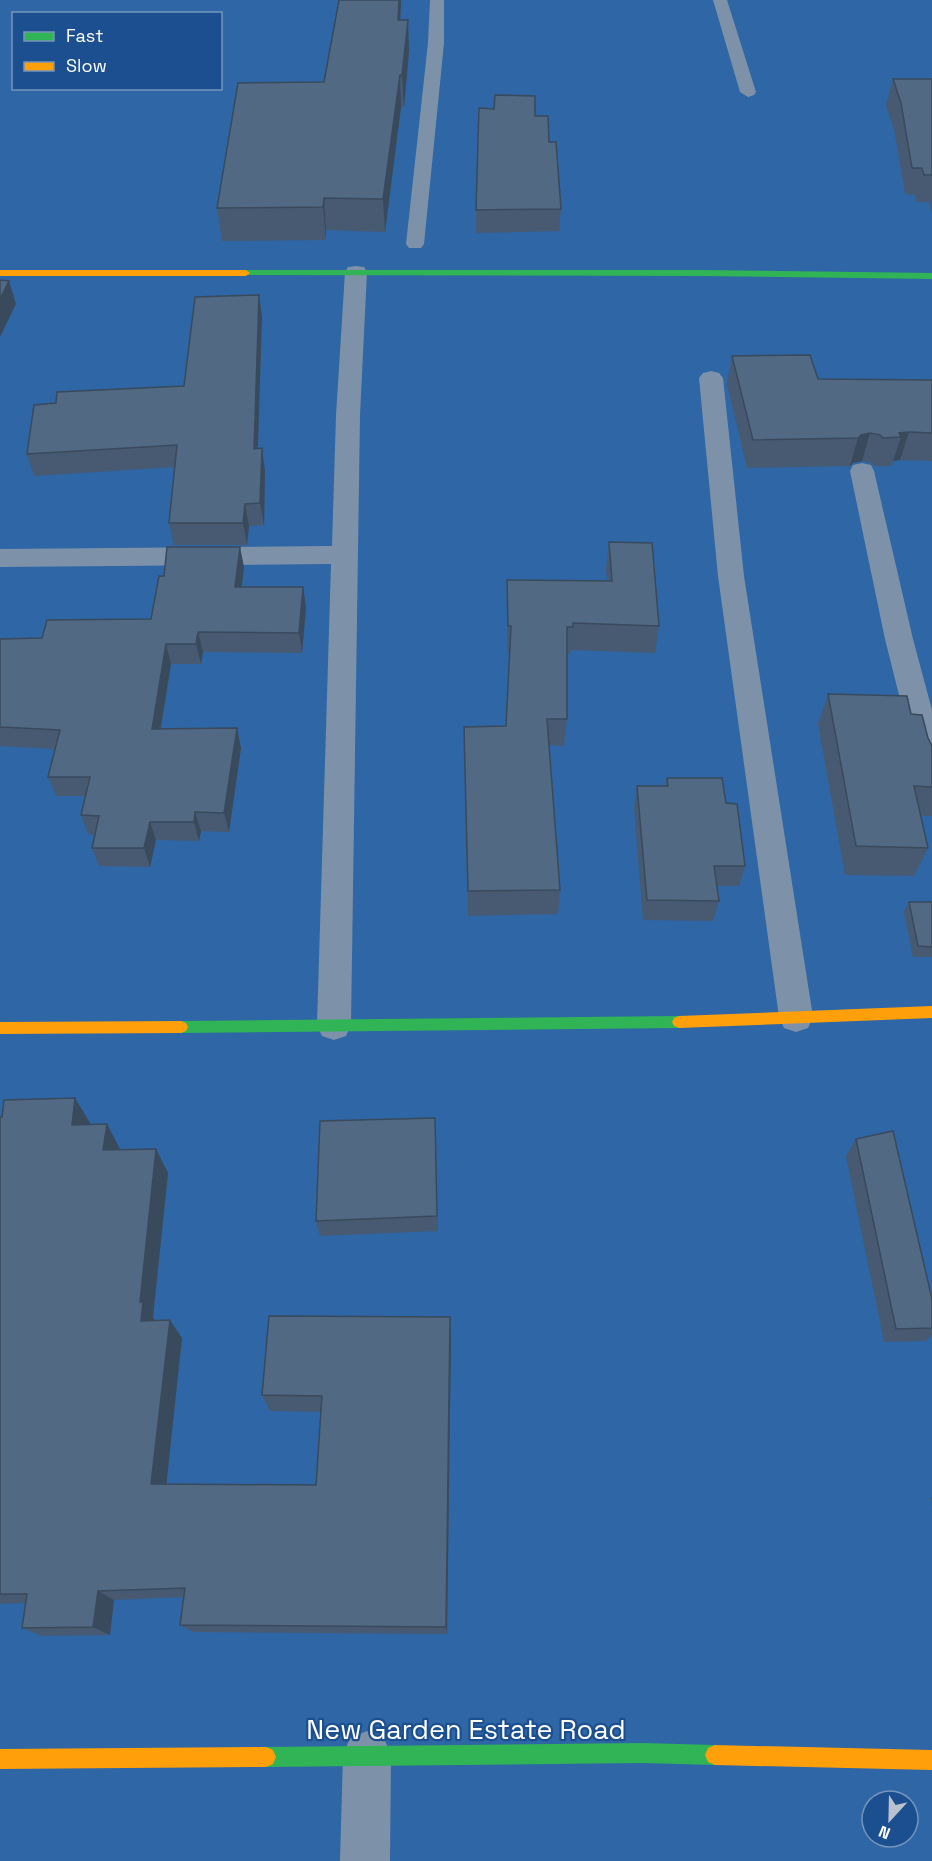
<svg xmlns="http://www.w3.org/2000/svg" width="932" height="1861" font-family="'Space Grotesk',sans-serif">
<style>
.green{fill:#2f66a5;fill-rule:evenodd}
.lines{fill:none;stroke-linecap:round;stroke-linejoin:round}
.lane{fill:#7d92a8;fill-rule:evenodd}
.street{fill:#7d92a8;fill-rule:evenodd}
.fast{fill:#30b455;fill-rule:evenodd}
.slow{fill:#ff9f0a;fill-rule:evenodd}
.wall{fill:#475a72}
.shaded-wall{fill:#394a5c}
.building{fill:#526984;stroke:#394a5c;stroke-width:1.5}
.labels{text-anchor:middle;stroke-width:4.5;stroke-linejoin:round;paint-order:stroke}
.near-street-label{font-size:27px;fill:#fff;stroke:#1b4f8f}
</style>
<rect width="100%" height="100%" fill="#365274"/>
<!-- green -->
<path class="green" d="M0,0H932V1861H0ZM14,14H220V88H14ZM872,1801H908V1837H872Z"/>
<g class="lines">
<!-- lane -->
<path class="lane" d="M430,0H444V43L424,244L421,248H409L406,244L428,43Z
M713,0H727L756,92L754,95L748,97L740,92Z"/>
<!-- street -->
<path class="street" d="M356,266L364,267L367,272L360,415L351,1025L346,1036L334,1040L322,1036L317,1025L331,564L0,567V549L332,546L336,415L345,272L348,267Z
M711,371L719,373L723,378L744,576L813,1017L808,1028L796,1032L784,1028L779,1017L718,576L699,378L703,373Z
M862,463L871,465L874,471L913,639L932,710V778L921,775L917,767L885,639L850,471L853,465Z
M367,1731L384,1738L391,1755L390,1861H340L343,1755L350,1738Z"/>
<!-- fast -->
<path class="fast" d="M246,270H701L932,273V279L701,276L243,275V271Z
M679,1016L684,1018L686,1022L684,1026L679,1028L181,1033L176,1031L174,1027L176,1023L181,1021Z
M642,1743L715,1745L722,1748L725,1755L722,1762L715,1765L642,1763L266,1767L259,1764L256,1757L259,1750L266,1747Z"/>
<!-- slow -->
<path class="slow" d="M0,270H246L250,273L246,276H0Z
M932,1006V1018L679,1028L674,1026L672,1022L674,1018L679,1016Z
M181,1021L186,1023L188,1027L186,1031L181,1033L0,1034V1022Z
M715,1745L932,1750V1770L715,1765L708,1762L705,1755L708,1748Z
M266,1747L273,1750L276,1757L273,1764L266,1767L0,1769V1749Z"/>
</g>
<!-- wall -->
<path class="wall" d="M339,0H401L400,20L409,51L404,107H401L385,232L326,230V240L222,241L217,208L324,82Z
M893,79H932V215L929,202H916L915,195L905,194L894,129L886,105Z
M535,116L549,142L561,209L559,231L476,233V210Z
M259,295L262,317L258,449L265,471L264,525L249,526L247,545H174L169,523L175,467L34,476L27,454L56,403L184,386Z
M732,356L818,379L932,380V461L900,460L893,461L892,466H874L871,463L862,461L853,463L850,466L747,468L727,384Z
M609,542L659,626L655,653L571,650L570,654H567V719L564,746L549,745L560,890L558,914L468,916L464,727L506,726L510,653H507V580L607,581L606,569Z
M244,567L242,587H303L306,607L302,653L203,652L201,664H171L161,729L241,748L229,832L201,831L199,841L156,840L150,867L99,866L92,848L95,835L88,834L81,815L85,796H56L48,777L55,749L0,746V639L42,638L151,619L164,576Z
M828,694L911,714L928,738L932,746V816H921L928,848L914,876L845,875L818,724Z
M667,778L745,866L739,886H717L719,901L713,921L643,920L634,807L637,786H665Z
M909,902H932V957H913L904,912Z
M0,1117L90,1123L89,1125L120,1149V1150L156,1149L168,1173L153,1317L155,1320L182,1338L166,1484L316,1485L321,1412L270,1411L262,1395L451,1336L447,1634L193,1632L180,1625L184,1597L114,1600L110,1635L42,1636L22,1628L26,1603L0,1604Z
M435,1118L438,1231L320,1236L316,1221Z
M856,1139L932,1299V1335L926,1341L884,1342L846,1156Z
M932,1497V1507L930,1498Z"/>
<!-- shaded-wall -->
<path class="shaded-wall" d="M399,0H401L399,51L398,20Z
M408,20L409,51L404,107L402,75Z
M400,75L401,107L385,232L383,199Z
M324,198L326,230V240L323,207Z
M9,281L16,304L0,337V299Z
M259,295L262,317L257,471L254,449Z
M909,432L900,460L893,461L901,437L899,433Z
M870,433L862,461L853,463L850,466L858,438L861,435Z
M262,448L265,471L264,525L260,503Z
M245,504L249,526L247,545L243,523Z
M240,547L244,567L239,608L235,587Z
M303,587L306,607L302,653L299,633Z
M198,632L203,652L201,664L196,644Z
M166,644L171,664L157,749L152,729Z
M237,728L241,748L229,832L224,813Z
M195,812L201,831L199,841L194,822Z
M150,822L156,840L150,867L144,848Z
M75,1098L90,1123L86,1149L72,1125Z
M107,1124L120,1149L116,1174L103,1150Z
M156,1149L168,1173L153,1317L155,1321H141L140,1302Z
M450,1317L451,1336L447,1634L446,1627Z
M170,1320L182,1338L165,1497L151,1484Z
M98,1591L114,1600L110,1635L93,1627Z"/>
<!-- building -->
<path class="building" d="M339,0H399L398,20H408L402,75H400L383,199L324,198L323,207L217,208L238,83L324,82Z
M893,79H932V175H924L922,168H912L901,103Z
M495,95L535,96V116H548L549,142H556L561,209L476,210L479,108L494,109Z
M0,280L9,281L0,299Z
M259,295L254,449L262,448L260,503L245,504L243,523H169L177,445L27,454L34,405L56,403L57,392L184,386L195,297Z
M810,355L818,379L932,380V433L909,432L899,433L901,437L883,438L880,435L870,433L861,435L858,438L753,440L732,356Z
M609,542L652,543L659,626L573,623V627H567V719H547L560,890L468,891L464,727L506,726L511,626H508L507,580L612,581Z
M167,547H240L235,587H303L299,633L198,632L196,644H166L152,729L237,728L224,813L195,812L194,822H150L144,848H92L99,816L81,815L90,777H48L60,730L0,727V639L42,638L47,620L151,619L159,576H164Z
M828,694L907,696L911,714L922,715L928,738L932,746V787L914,786L928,848L856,846Z
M667,778H722L726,803L737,804L745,866H714L719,901L647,900L637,786H668Z
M909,902H932V947L918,946Z
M75,1098L72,1125L107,1124L103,1150L156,1149L140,1302H143L141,1321L170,1320L151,1484L316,1485L322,1396L262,1395L269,1316L450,1317L446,1627L180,1625L185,1588L98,1591L93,1627L22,1628L27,1594H0V1117H2L4,1100Z
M435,1118L437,1216L316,1221L320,1121Z
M893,1131L932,1299V1328L896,1329L856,1139Z"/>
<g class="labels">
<!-- near-street labels -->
<g class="near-street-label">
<text x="466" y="1739">New Garden Estate Road</text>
</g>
</g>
<!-- legend -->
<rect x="12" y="12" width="210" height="78" fill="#1b4f8f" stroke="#7695bc" stroke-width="1.5"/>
<rect x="24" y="32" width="30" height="9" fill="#30b455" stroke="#7695bc" stroke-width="1.5"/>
<text x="66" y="42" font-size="18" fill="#ffffff">Fast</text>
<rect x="24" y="62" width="30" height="9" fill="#ff9f0a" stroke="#7695bc" stroke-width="1.5"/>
<text x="66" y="72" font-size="18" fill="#ffffff">Slow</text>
<!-- north arrow -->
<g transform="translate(890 1819) rotate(202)"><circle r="28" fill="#1b4f8f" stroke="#7695bc" stroke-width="1.5"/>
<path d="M0-4.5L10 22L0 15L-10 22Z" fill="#b9c2ce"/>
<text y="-9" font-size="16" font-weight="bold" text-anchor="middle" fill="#ffffff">N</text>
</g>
</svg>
